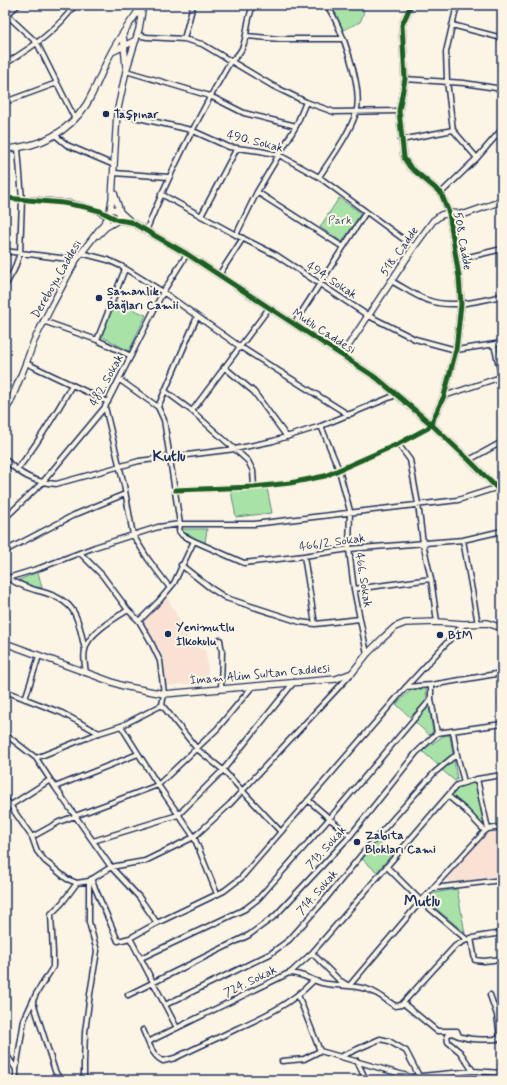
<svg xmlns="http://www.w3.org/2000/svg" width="507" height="1085" font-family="Mynerve,sans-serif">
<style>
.built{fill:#f9e2d4}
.green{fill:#a8e2a7;stroke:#628882}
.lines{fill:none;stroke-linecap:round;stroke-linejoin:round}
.street-casing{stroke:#1b2f5e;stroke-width:7}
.secondary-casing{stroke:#1b2f5e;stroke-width:8}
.street{stroke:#fcf5e5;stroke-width:4}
.secondary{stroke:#fcf5e5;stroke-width:5.5}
.cycleway-casing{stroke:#fcf5e5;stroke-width:8}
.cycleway{stroke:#1b5e20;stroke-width:5}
.poi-dot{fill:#1b2f5e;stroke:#fcf5e5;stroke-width:1.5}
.labels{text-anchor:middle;stroke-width:4;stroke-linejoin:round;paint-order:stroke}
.poi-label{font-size:12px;font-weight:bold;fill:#1b2f5e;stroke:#fcf5e5;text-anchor:start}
.street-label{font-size:12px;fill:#1b2f5e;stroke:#fcf5e5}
.park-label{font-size:12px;fill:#3e5c70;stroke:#fcf5e5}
.district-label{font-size:16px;font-weight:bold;fill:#1b2f5e;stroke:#fcf5e5}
</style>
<rect width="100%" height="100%" fill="#fcf5e5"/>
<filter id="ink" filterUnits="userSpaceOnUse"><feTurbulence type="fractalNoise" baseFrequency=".025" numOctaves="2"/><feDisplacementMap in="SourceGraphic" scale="8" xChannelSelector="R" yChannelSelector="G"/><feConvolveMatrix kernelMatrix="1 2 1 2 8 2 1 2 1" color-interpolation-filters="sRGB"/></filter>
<g filter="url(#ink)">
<!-- built -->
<path class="built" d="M167,597L193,646L206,651L209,682L167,686L163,656L143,621Z
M499,830L502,855V876L455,882L451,883L448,881L447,878L448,876L465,857H468L469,853L485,835L494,831Z"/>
<!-- green -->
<path class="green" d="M329,5H362C365,11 363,16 360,22L342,31Z
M339,198L361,213L342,242L320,227Z
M115,302L146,315L129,351L101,336Z
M267,488L272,513L236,517L231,491Z
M182,529H207L205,543L182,532Z
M38,572L42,588L31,586L19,580Z
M426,687L427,700L410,717L396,704L411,690Z
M429,706L433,732L429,735L415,722Z
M447,735L450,736L453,754L438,765L422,751L443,736Z
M454,760L457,779L455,781L442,770Z
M475,782L484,825L482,827L451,795C459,787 464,784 475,782Z
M377,841L392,854L377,872L362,859Z
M457,889L465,933L427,901L434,893Z"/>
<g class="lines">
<!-- street casing -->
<g class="street-casing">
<path id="street" d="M457,5L446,52L447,81L453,130L477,158
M7,15L37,43L75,119
M5,16L18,5
M452,25L502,38
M137,35L147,37L184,39L202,44L273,86L306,102L334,112L399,111
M246,36L280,39H343
M184,39L193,5
M5,62H8C34,46 57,30 75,5
M126,71L210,96L244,113L296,126
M405,79L464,83L502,89
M5,102L57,83
M117,113L191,130L229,147L260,151L279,155L319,177L414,247
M55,135L67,145L114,165
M401,140L453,130
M114,173L168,177
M319,177C332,157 348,136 356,113C364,87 341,27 327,5
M257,192L343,247
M441,193L477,158L502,129
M161,194L236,235L276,255L367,315L415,339L456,350L502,343
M5,198C38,201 79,198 109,217
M201,216L237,148
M146,231C170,172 198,117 230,62C245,51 245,40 248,23C249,17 251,11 253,5
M236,235L257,192L296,126L306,102
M5,251L76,260
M81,253L108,260L121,266L163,292L239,346L349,415
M456,260L502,249
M219,275L243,238
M391,281C403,287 415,296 427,300C452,309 478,301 502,296
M5,286L14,270L20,253L22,200L18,148
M43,321L97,340L131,356
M294,324L366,212
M97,340L125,269
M494,345L502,378
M26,363L108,402
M224,367L254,392L287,437
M120,380L158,407L164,420L180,524L179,531L182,535L194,541L244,563L304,556L349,549L463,540L502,531
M165,391L192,411L248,461L253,471L254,487
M444,396L501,377
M105,407L124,485L133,535L148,559L170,588
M158,407L197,317
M192,411L269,308
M398,444L410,460L418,504L423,543L431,579L437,622
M5,459C20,475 34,482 56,484L139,461L235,449L273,441L321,426
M469,460L502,442
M17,470C38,443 55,415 72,385
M175,490L254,487L290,483L325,476L398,444L428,428L431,424
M5,518L42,483L105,407L163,292L187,254
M463,540L478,624
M5,551L74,515L125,494
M80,553L102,575L128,610L139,621L150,640L160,661L164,694L162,705L197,749L223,770L281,832
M304,556L315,624
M181,565L209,587L226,598L300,622L315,624L360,619
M5,575C13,583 25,587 35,590C48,593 63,598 71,608C79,617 82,638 85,650
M5,580L8,578L40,568L95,547L158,527L180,524H254L458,500L502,486
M354,589L431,579
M139,621L159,601L174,583L194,541
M220,640L222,652L221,689
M367,654L354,589L349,549L350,511L339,470L321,426L396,395
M86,673C85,666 83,657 85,650C87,634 115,618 128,610
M431,685V699L437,733
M406,687L431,685L502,673
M5,691L62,713L99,733
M25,699L39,656
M121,726L158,785L194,837L217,894
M453,731L457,755L464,782
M5,734L36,758L55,787L111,867L139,897L157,923
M36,758L99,733L121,726L162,705
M477,779L488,829
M55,787L138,754
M448,796L465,810L485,831
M5,798L32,837L37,851L45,861L67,879L77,883L89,881L111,867L145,861L194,837L230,804L352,673
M308,800L350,836
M11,805L50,780
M32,837L59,822L158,785L217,729L252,687
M93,841L178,815L223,770L294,682
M387,867L421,901L466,939
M91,879L118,941L130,938
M434,888L502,880
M471,938L475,960L484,961L502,959
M312,953L339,980L349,986L421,901L485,831L488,829L502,827
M141,958L245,909L258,899L329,819L431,699
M290,973L312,953L457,785L477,779L502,775
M128,995L249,935L275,916L350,836L416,753L437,733L502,724
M298,995L320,1051
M490,995L497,1015L500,1038
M33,1002L55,1071L60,1080
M403,1003L437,1031H457L459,1036
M165,1005L270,954L289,940L323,902L367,848L434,773L452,758L457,755
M177,1028L130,938L157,923L224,891L241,878L406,687L464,624
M143,1030C148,1041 152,1056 163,1061L175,1058C195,1048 216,1039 236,1029C265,1016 291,1004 313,981
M148,1042L289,973C301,973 311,980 322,983C335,986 349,985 362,988C374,990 385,999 395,1006L401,1005L455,946C471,936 484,936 502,933
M5,1053L16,1069
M342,1056L380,1039L389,1041L406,1051L419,1076
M282,1061L304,1059L320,1051L411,1077L473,1071L502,1073
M357,1061L366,1080
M473,1071L460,1052L448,1042L447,1035L452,1033C470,1042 484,1039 502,1039
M16,1080V1069L24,1020L36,994L53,967V953L51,914L62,903L77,883
M84,1080V1063L85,1032L90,994L97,951L89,922V881"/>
</g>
<!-- secondary casing -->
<g class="secondary-casing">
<path id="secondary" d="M411,5L402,25L405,79L399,111L404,158L410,167L441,193L449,213L459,277L461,304L456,350L444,396L431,424
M123,34L126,67
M112,52L136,40
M5,149C38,147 67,134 86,105C96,89 102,70 111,53C120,36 131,21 142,6
M111,208L120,212L131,222
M109,217L118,220L131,222L187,254L378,379L431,424L469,460L497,488L502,498
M98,235L106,227L118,220L120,212L114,193
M342,355L414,247L433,221L441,215L449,213L465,214L502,201
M5,410L10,403L26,363L34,341L52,305L76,260L109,217L112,199L117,113L126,71L139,29L143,5
M5,643L123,686L164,694L336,679L352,673L367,654L383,638L395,627L405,623L437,622L464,624L487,623L502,628"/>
</g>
<!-- street -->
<use href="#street" class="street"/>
<!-- secondary -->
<use href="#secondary" class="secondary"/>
<!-- cycleway casing -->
<g class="cycleway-casing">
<path id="cycleway" d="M5,198L63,203L85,207L100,211L118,220L131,222L187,254L378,379L431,424L469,460L497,488L502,498
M175,490L254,487L290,483L325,476L398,444L428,428L431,424L444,396L456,350L461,304L459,277L449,213L441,193L410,167L404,158L399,111L405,79L402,25L411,5"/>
</g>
<!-- cycleway -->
<use href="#cycleway" class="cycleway"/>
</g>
</g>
<!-- markers -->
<g class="poi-dot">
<circle cx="106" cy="114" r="4"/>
<circle cx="99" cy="298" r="4"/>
<circle cx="168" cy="634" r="4"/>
<circle cx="440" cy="635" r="4"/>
<circle cx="357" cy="842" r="4"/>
</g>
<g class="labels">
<!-- poi labels -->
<g class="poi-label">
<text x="114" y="118">Taşpınar</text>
<text x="107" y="295">Samanlık<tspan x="107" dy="14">Bağları Camii</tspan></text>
<text x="176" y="631">Yenimutlu<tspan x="176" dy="14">İlkokulu</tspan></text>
<text x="448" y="639">BİM</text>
<text x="365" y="839">Zabıta<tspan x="365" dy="14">Blokları Cami</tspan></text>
</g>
<!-- street labels -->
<g class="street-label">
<text transform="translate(255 141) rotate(14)" y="4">490. Sokak</text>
<text transform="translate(463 241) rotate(80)" y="4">508. Cadde</text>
<text transform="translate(399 251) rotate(-55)" y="4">518. Cadde</text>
<text transform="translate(56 279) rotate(-60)" y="4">Dereboyu Caddesi</text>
<text transform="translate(332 280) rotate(33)" y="4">494. Sokak</text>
<text transform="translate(324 331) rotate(33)" y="4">Mutlu Caddesi</text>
<text transform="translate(106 380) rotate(-61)" y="4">482. Sokak</text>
<text transform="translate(332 542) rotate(-8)" y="4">466/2. Sokak</text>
<text transform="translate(364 580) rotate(81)" y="4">466. Sokak</text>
<text transform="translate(260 674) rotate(-5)" y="4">İmam Alim Sultan Caddesi</text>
<text transform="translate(326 847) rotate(-48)" y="4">713. Sokak</text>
<text transform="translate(317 892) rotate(-49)" y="4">714. Sokak</text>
<text transform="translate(250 981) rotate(-26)" y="4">724. Sokak</text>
</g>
<!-- park labels -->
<g class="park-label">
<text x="340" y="224">Park</text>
</g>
<!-- district labels -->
<g class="district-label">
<text x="169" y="461">Kutlu</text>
<text x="422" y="906">Mutlu</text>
</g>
</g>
<!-- margin -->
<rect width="507" height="1085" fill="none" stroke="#fcf5e5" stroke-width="20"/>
<rect x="10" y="10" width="487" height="1065" fill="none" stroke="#1b2f5e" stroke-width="1.5" filter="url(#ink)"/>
</svg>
